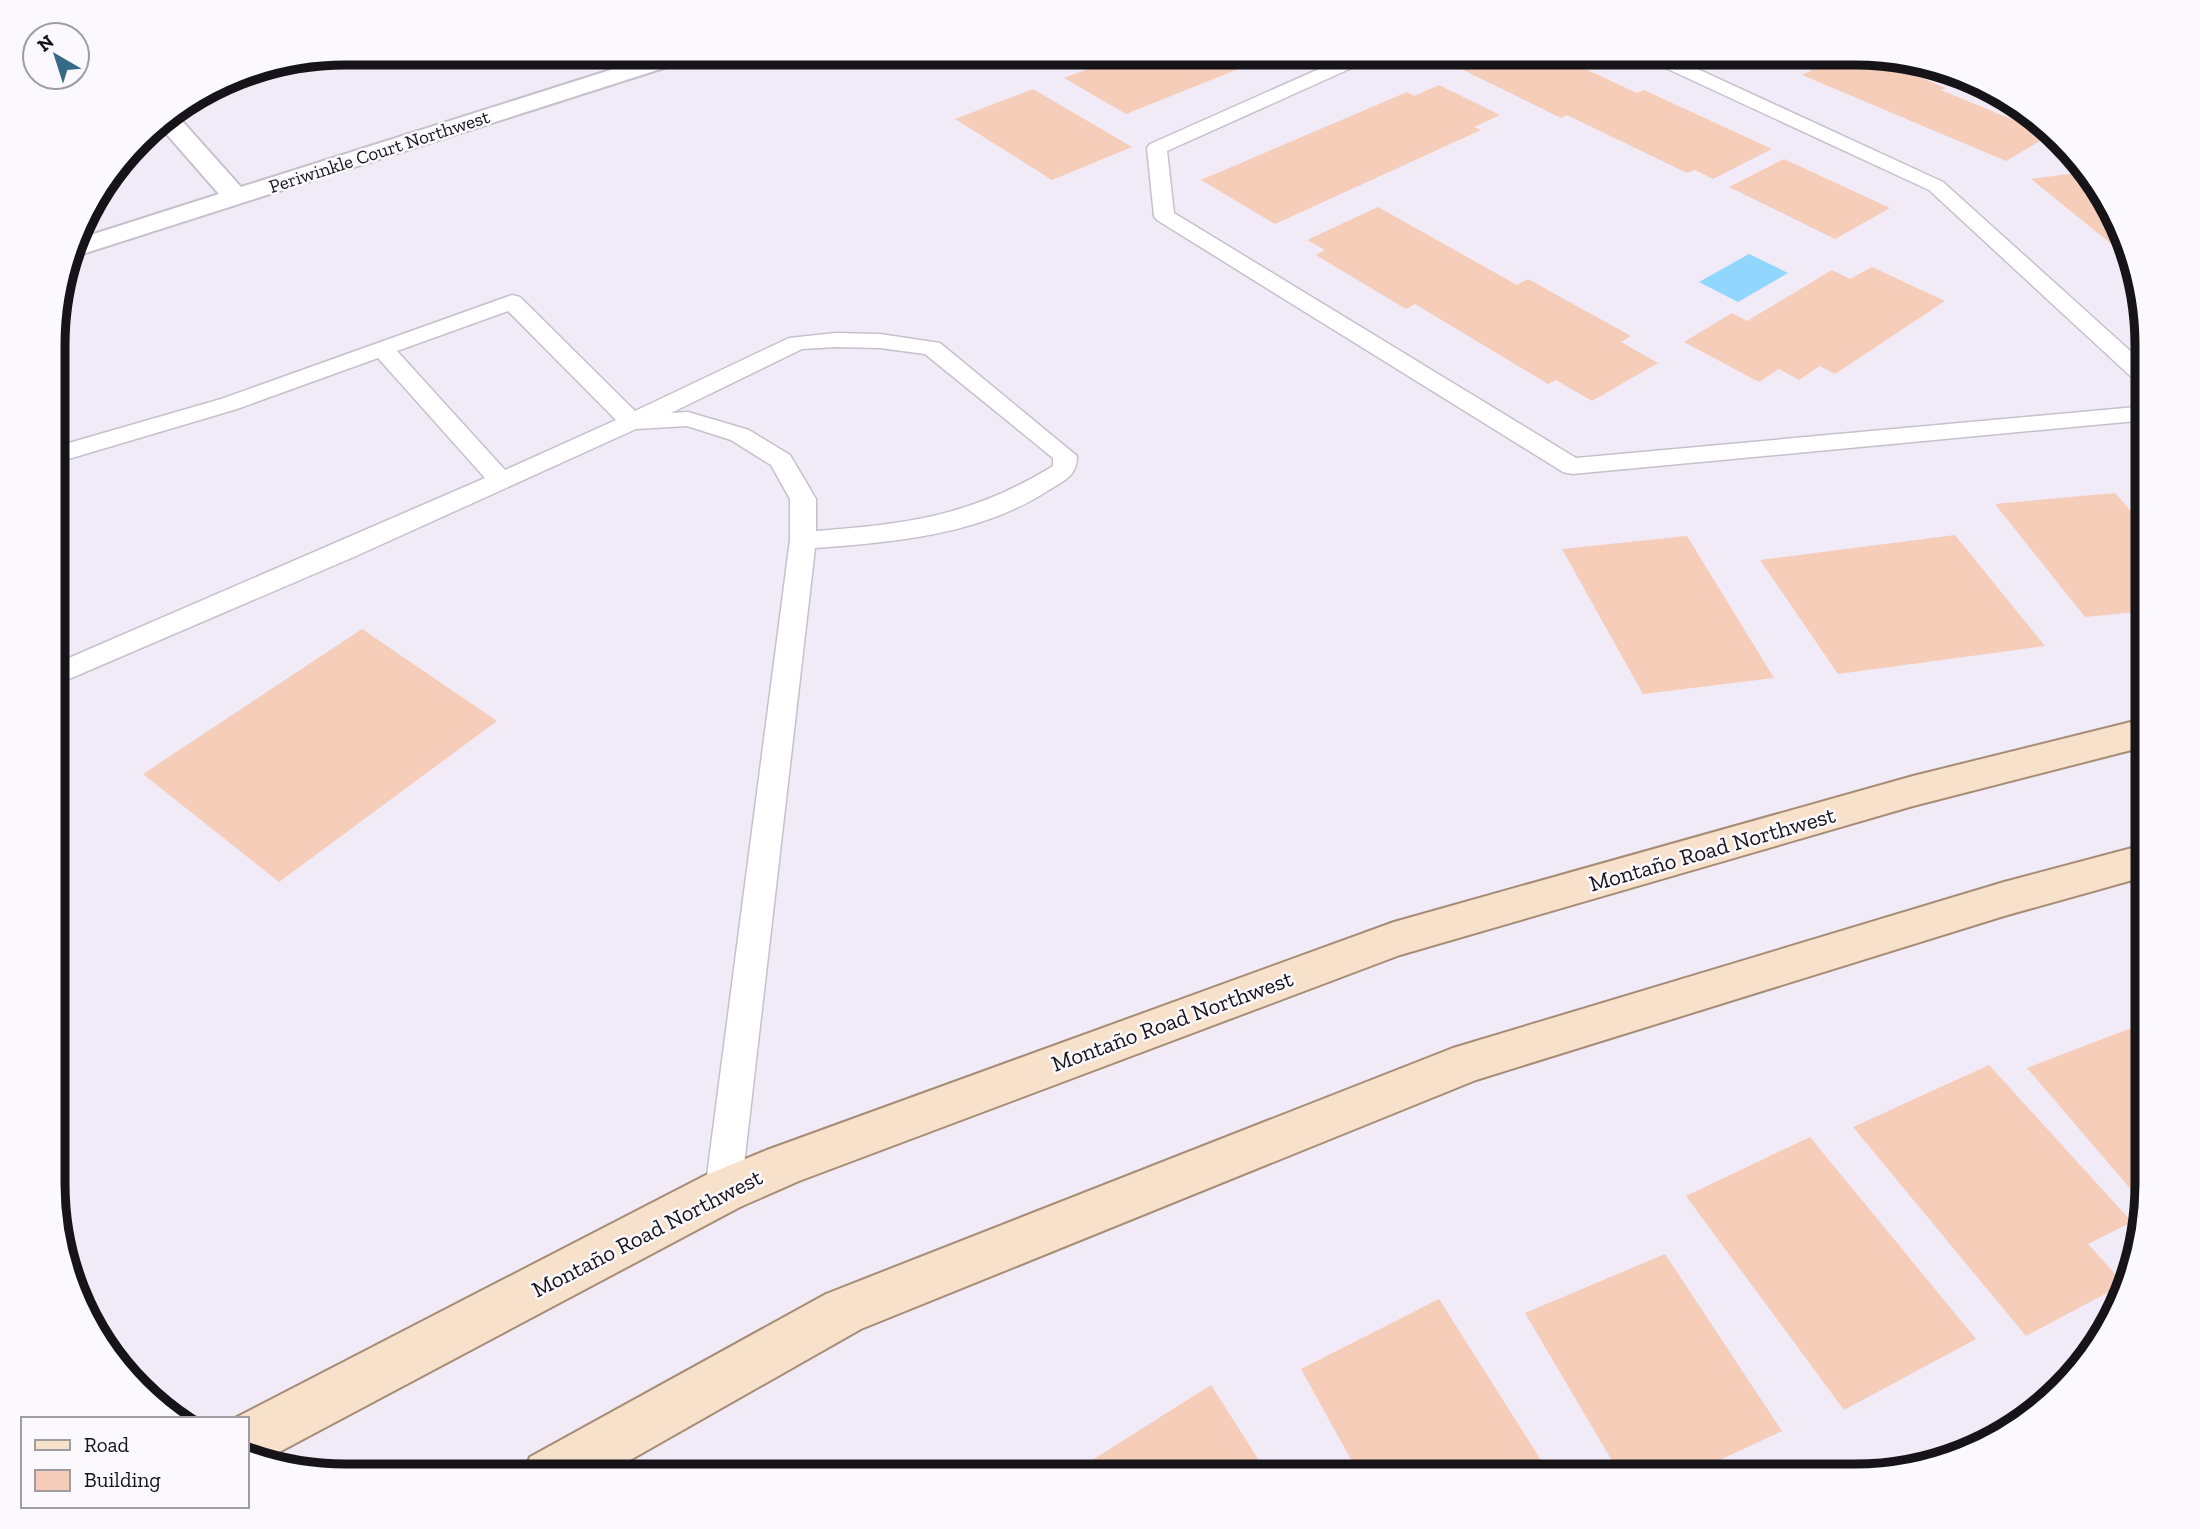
<svg xmlns="http://www.w3.org/2000/svg" width="2200" height="1529" font-family="'Zilla Slab',serif">
<style>
.water{fill:#90d6fe}
.building{fill:#f6cdb9}
.lines{fill:none;stroke-linecap:round;stroke-linejoin:round}
.lane-casing{stroke:#c6c0cc;stroke-width:3}
.street-casing{stroke:#c6c0cc;stroke-width:4}
.primary-casing{stroke:#a68c75;stroke-width:4}
.lane{fill:#fff;fill-rule:evenodd}
.street{fill:#fff;fill-rule:evenodd}
.primary{fill:#f8e1ca;fill-rule:evenodd}
.labels{text-anchor:middle;stroke-width:5;stroke-linejoin:round;paint-order:stroke}
.far-street-label{font-size:19px;fill:#161418;stroke:#fcf9fe}
.street-label{font-size:23px;fill:#161418;stroke:#fcf9fe}
.rim{fill:none;stroke:#161418;stroke-width:9}
</style>
<rect width="100%" height="100%" fill="#f1eaf7"/>
<!-- water -->
<path class="water" d="M1749,254L1788,273L1738,302L1699,282Z"/>
<!-- building -->
<path class="building" d="M1131,53H1278L1126,114L1064,78Z
M1501,53H1551L1637,93L1644,90L1772,149L1713,179L1695,170L1687,173L1567,115L1561,118L1461,69Z
M1735,53H1803L1772,69Z
M1846,53H1860L1946,88L1941,90L2050,135L2006,161L1802,75Z
M1439,85L1500,115L1474,127L1481,130L1275,224L1201,180L1407,92L1414,96Z
M1033,89L1132,147L1052,180L955,119Z
M1784,159L1890,208L1835,239L1729,187Z
M2085,172L2109,199L2123,246L2115,247L2031,179Z
M1378,207L1517,285L1528,279L1631,336L1621,342L1658,363L1592,401L1556,380L1548,384L1415,304L1406,309L1316,255L1325,250L1307,240Z
M1872,267L1945,301L1835,374L1820,366L1799,380L1779,369L1759,382L1684,342L1732,313L1747,321L1832,270L1850,279Z
M2115,493L2147,529V611L2085,617L1995,504Z
M1955,535L2045,646L1838,674L1760,560Z
M1687,536L1774,678L1643,694L1562,549Z
M362,629L497,721L279,882L143,774Z
M2147,1022V1203L2146,1207L2027,1068Z
M1989,1065L2132,1222L2088,1244L2124,1284L2026,1336L1853,1127Z
M1810,1137L1976,1339L1844,1410L1686,1196Z
M1665,1254L1782,1431L1685,1476H1621L1525,1313Z
M1439,1299L1551,1476H1360L1301,1369Z
M1211,1385L1269,1476H1067Z"/>
<g class="lines">
<!-- lane casing -->
<g class="lane-casing">
<path id="lane" d="M1355,53H1379L1376,57L1167,151L1174,213L1576,458L2147,406V420L1572,474L1563,472L1157,220L1154,216L1147,148L1150,144Z
M1639,53H1663L1943,182L2147,366V386L2139,384L1929,190L1642,57Z
M512,295L520,297L635,411L789,338L836,333L880,334L940,343L1077,456C1077,476 1065,480 1049,490C980,535 895,542 815,548L741,1191L736,1203L723,1208L710,1203L705,1191L790,540V499L771,465L731,440L687,426L636,429L356,556L55,685V664L485,478L378,358L237,409L55,463V447L221,399ZM508,311L616,420L505,470L397,351ZM836,347L880,348L925,354L1053,458V466C972,516 908,524 816,531V499L790,455L749,430L688,412L671,413L802,349Z"/>
</g>
<!-- street casing -->
<g class="street-casing">
<path id="street" d="M664,53H699L695,58L70,258L75,240L219,194L156,122L174,112L241,187Z"/>
</g>
<!-- primary casing -->
<g class="primary-casing">
<path id="primary" d="M2147,718V746L1913,806L1400,955L799,1181L740,1207L266,1459L257,1462L247,1459V1419H233L706,1175L767,1150L1394,922L1913,776Z
M2147,844V876L2004,916L1476,1080L861,1329L602,1476H522L530,1457L826,1294L1453,1048L2004,882Z"/>
</g>
<!-- lane -->
<use href="#lane" class="lane"/>
<!-- street -->
<use href="#street" class="street"/>
<!-- primary -->
<use href="#primary" class="primary"/>
</g>
<g class="labels">
<!-- far-street labels -->
<g class="far-street-label">
<text transform="translate(379 151) rotate(-18)" y="7">Periwinkle Court Northwest</text>
</g>
<!-- street labels -->
<g class="street-label">
<text transform="translate(1712 849) rotate(-16)" y="8">Montaño Road Northwest</text>
<text transform="translate(1172 1021) rotate(-20)" y="8">Montaño Road Northwest</text>
<text transform="translate(647 1233) rotate(-27)" y="8">Montaño Road Northwest</text>
</g>
</g>
<!-- crop -->
<path d="M0 0H2200V1529H0ZM345 65H1855A280 280 0 0 1 2135 345V1184A280 280 0 0 1 1855 1464H345A280 280 0 0 1 65 1184V345A280 280 0 0 1 345 65Z" fill="#fcf9fe" fill-rule="evenodd"/>
<path class="rim" d="M345 65H1855A280 280 0 0 1 2135 345V1184A280 280 0 0 1 1855 1464H345A280 280 0 0 1 65 1184V345A280 280 0 0 1 345 65Z"/>
<!-- legend -->
<rect x="21" y="1417" width="228" height="91" fill="#fcf9fe" stroke="#a09da2" stroke-width="2"/>
<rect x="35" y="1440" width="35" height="10" fill="#f8e1ca" stroke="#a09da2" stroke-width="2"/>
<text x="84" y="1452" font-size="21" fill="#161418">Road</text>
<rect x="35" y="1470" width="35" height="21" fill="#f6cdb9" stroke="#a09da2" stroke-width="2"/>
<text x="84" y="1487" font-size="21" fill="#161418">Building</text>
<!-- north arrow -->
<g transform="translate(56 56) rotate(321)"><circle r="33" fill="#fcf9fe" stroke="#a09da2" stroke-width="2"/>
<path d="M0-5L12 26L0 18L-12 26Z" fill="#366b87"/>
<text y="-10" font-size="19" font-weight="bold" text-anchor="middle" fill="#161418">N</text>
</g>
</svg>
